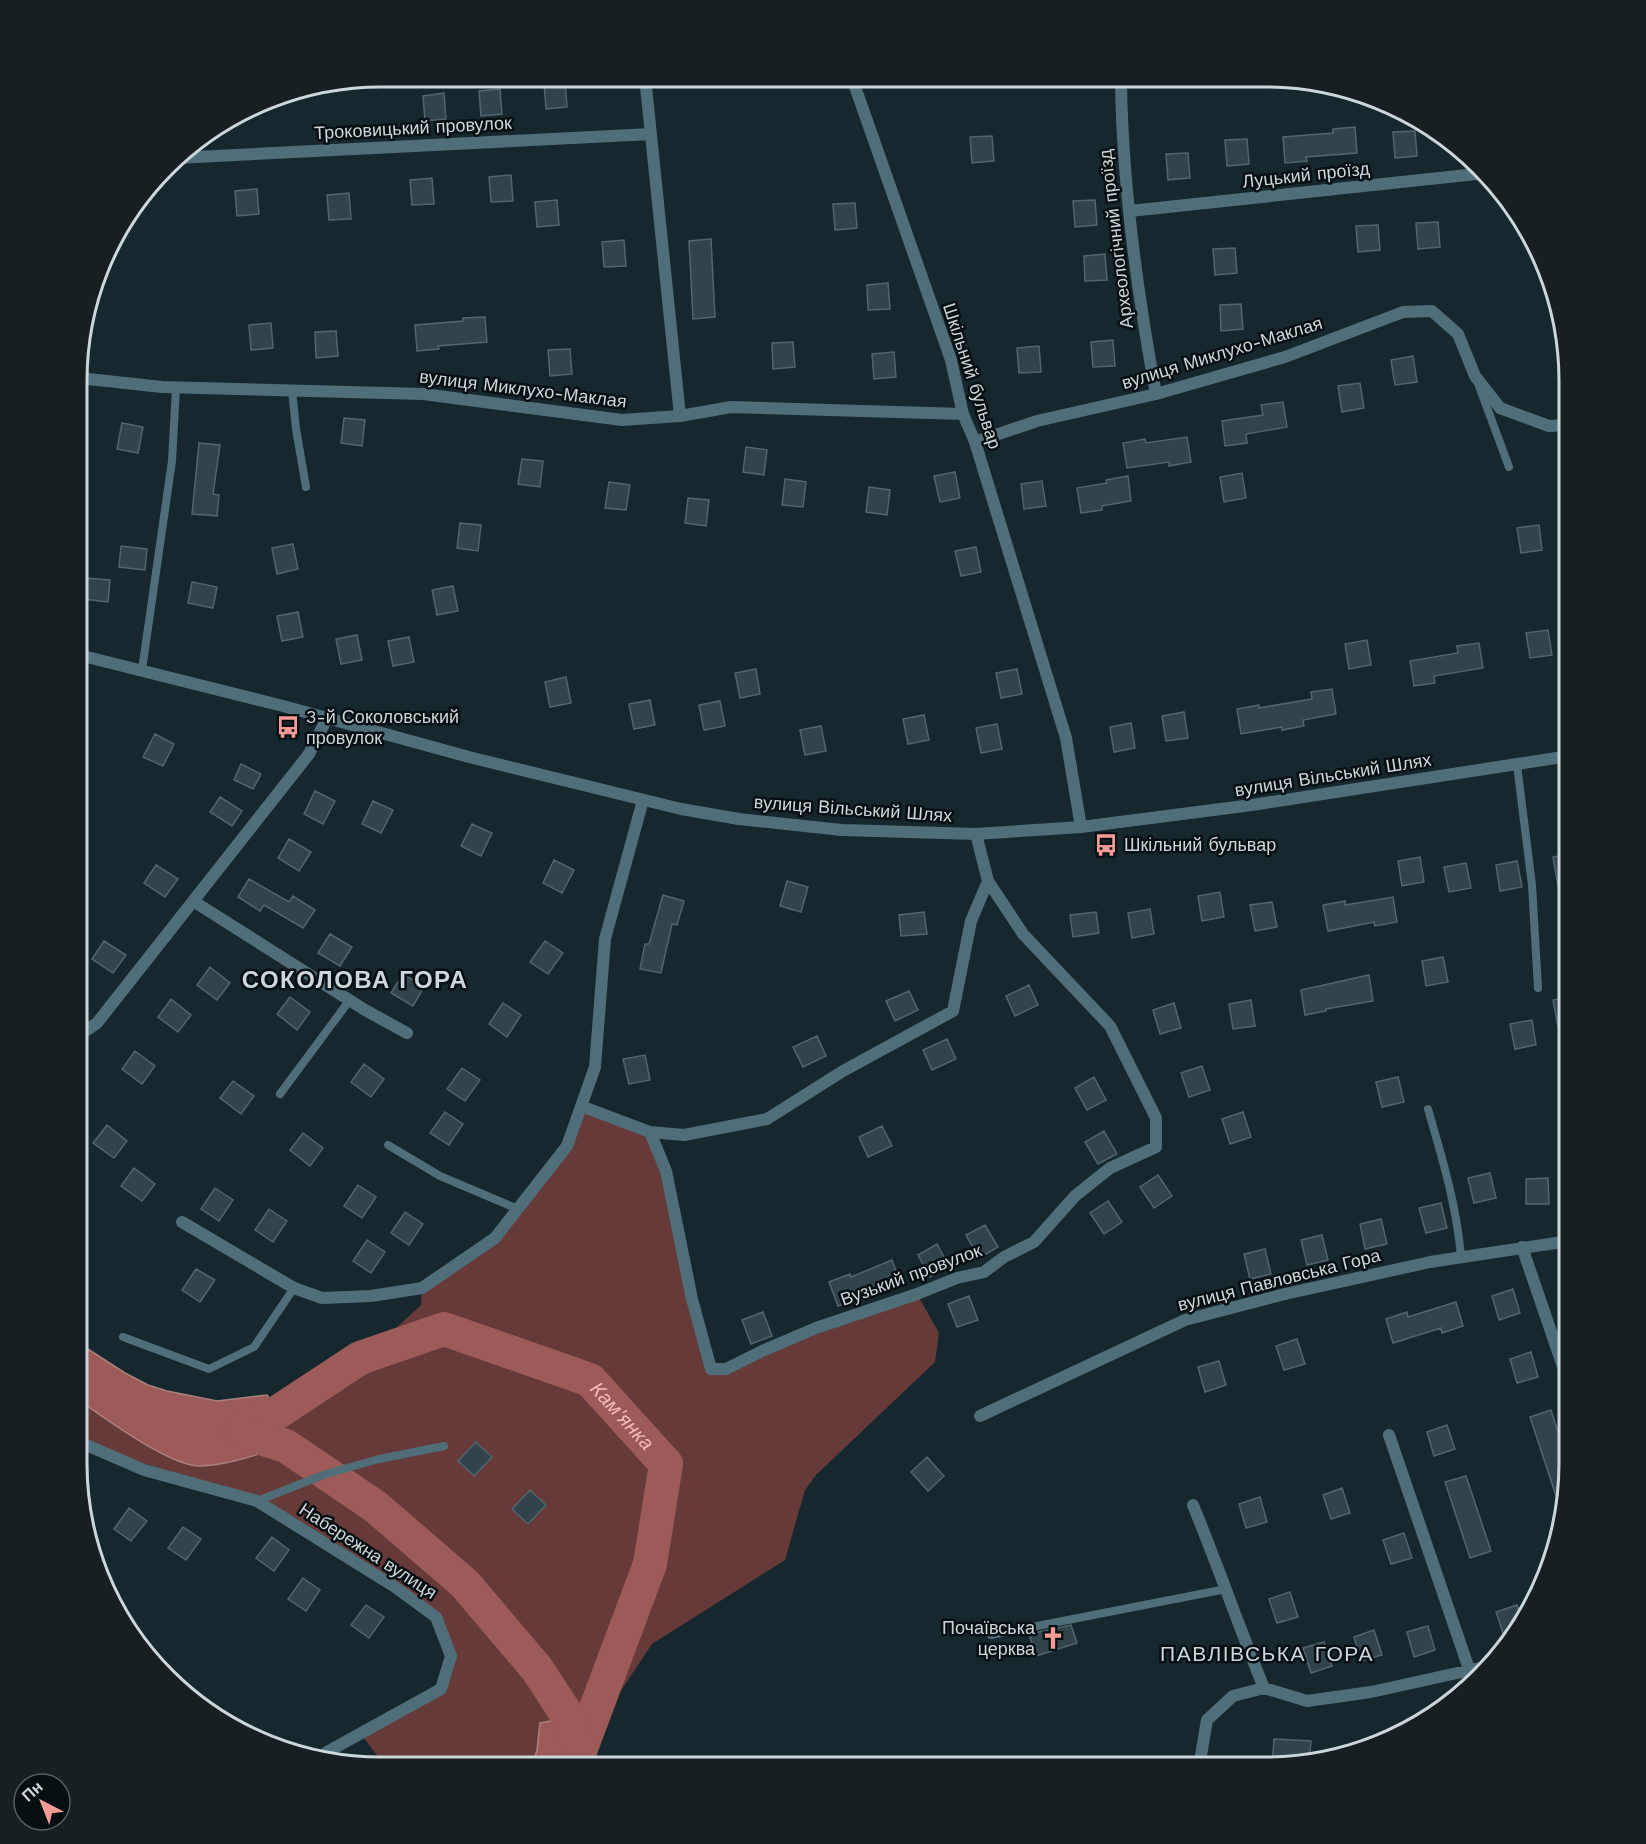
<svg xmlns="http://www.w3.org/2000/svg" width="1646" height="1844" font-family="'Work Sans',sans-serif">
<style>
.green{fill:#653a38}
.water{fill:#9c5b58;stroke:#aa807f;stroke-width:1.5}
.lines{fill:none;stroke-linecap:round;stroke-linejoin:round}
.river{stroke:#9c5b58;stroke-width:34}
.building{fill:#31444b;stroke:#52656d;stroke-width:1.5}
.service{stroke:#506e79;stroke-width:8}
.minor{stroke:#506e79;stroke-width:12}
.tertiary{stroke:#506e79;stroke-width:12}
.labels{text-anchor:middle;stroke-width:5;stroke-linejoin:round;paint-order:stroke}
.street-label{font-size:18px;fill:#ccd7db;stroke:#080f12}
.poi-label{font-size:18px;fill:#ccd7db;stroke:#080f12;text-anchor:start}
.water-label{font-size:20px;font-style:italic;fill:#f7bbb7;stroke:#080f12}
.quarter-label{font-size:21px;letter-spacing:1.5px;fill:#ccd7db;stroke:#080f12}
.district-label{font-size:24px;font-weight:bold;letter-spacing:1.5px;fill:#ccd7db;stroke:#080f12}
.rim{fill:none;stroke:#ccd7db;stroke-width:3}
</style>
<rect width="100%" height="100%" fill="#16282e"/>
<!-- green -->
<path class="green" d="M581,1106L650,1132L711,1369L917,1294L939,1333L935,1362L816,1475L805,1490L785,1560L652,1644L614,1701L598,1702L570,1767H386L360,1733L441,1689L451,1656L436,1617L257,1501L77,1441V1379L278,1412L360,1358L335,1384L421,1305L422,1288L495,1238L567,1146Z"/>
<!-- water -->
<path class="water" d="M77,1342L125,1373L148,1385L167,1391L217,1401L267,1395L278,1412L286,1446C258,1454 229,1465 200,1466C169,1466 104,1417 77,1399Z
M583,1715L601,1718L581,1767H532L537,1750L540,1723Z"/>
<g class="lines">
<!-- river -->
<g class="river">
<path id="s1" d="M236,1431L278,1412L360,1358L444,1329L590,1380L666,1464L650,1564L574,1767"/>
<path d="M241,1432L286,1446L376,1507L465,1584L537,1669L569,1718L580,1750"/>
</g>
</g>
<!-- building -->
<path class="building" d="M565,81L567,107L546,109L544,83Z
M500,89L502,114L481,116L479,91Z
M444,93L446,119L425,121L423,96Z
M1355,127L1357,153L1306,157L1307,161L1285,163L1283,137L1333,133V129Z
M1415,131L1417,156L1395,158L1393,132Z
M992,136L994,161L972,163L970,137Z
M1247,139L1249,164L1227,166L1225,140Z
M1188,153L1190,178L1168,180L1166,154Z
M511,175L513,201L491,202L489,177Z
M432,178L434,204L412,205L410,180Z
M257,189L259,214L237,216L235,191Z
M349,193L351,219L329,220L327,195Z
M557,200L559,225L537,227L535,202Z
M1095,200L1097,225L1075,227L1073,201Z
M855,203L857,228L835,230L833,204Z
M1438,222L1440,247L1418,249L1416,223Z
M1378,225L1380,250L1358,252L1356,226Z
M711,239L715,317L693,319L689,241Z
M624,240L626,266L604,267L602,242Z
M1235,248L1237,273L1215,275L1213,249Z
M1105,254L1107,280L1085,281L1084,256Z
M888,283L890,309L868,310L867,285Z
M1241,304L1243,329L1221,331L1220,305Z
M485,317L487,342L438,346L439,349L417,351L415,325L463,321V318Z
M271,323L273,348L251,350L249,325Z
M336,331L338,356L316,358L315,332Z
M1113,340L1115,366L1093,367L1091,342Z
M793,342L795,367L773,369L772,343Z
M1039,346L1041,372L1019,373L1017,348Z
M570,349L572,374L550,376L548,350Z
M894,352L896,377L874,379L872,354Z
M1413,356L1417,382L1395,385L1391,360Z
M1360,383L1364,408L1342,412L1338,386Z
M1283,402L1287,427L1246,434L1247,443L1225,446L1222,421L1263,415L1261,405Z
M344,418L365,420L362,446L341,443Z
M122,423L143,427L138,453L117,449Z
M1187,437L1191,462L1169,466V462L1127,468L1123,443L1145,439L1146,443Z
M199,443L220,445L213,494L219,495L217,516L192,514Z
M746,447L767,450L764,475L743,472Z
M522,459L543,461L540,487L518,484Z
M955,472L960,498L940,502L934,476Z
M1242,473L1246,498L1224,502L1220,477Z
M1128,476L1131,501L1102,506V510L1081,513L1077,488L1107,483L1106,480Z
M785,479L806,482L803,507L782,505Z
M1042,481L1046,506L1024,509L1021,484Z
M609,482L630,485L626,510L605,508Z
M869,487L890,490L887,515L866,512Z
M688,498L709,500L706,526L685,523Z
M460,523L481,525L478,551L457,548Z
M1539,525L1542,550L1521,553L1517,528Z
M293,544L298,569L277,574L272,548Z
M121,546L147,549L145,570L119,567Z
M976,547L981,572L961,576L955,551Z
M85,578L110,580L108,602L83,599Z
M192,582L217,587L213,608L188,603Z
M453,586L458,611L437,615L432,590Z
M298,612L303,637L282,641L277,616Z
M1548,630L1552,655L1530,658L1526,633Z
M357,635L362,660L341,664L336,639Z
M409,637L414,662L393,666L388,641Z
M1367,640L1371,665L1349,669L1345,644Z
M1479,643L1483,668L1434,676L1435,683L1414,686L1410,661L1458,653L1457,646Z
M756,669L760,694L740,698L735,673Z
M1017,669L1022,694L1001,698L996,673Z
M566,677L571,703L550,707L545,682Z
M1332,689L1336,714L1303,720L1304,726L1282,730V727L1241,734L1237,709L1259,705V708L1312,699L1311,692Z
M650,700L655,725L634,729L629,704Z
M720,701L725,726L704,730L699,705Z
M1184,712L1188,738L1166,741L1162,716Z
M924,715L929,740L908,744L903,719Z
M1131,723L1135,748L1114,752L1110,727Z
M997,724L1002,749L981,753L976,728Z
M821,726L826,751L805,755L800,730Z
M155,734L174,744L163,766L143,757Z
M241,764L261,774L253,789L234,780Z
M315,791L335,801L323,824L304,814Z
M220,797L242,811L232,826L210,812Z
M373,801L393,810L381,833L362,824Z
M472,824L492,833L481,856L461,846Z
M289,839L311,852L299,871L278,858Z
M1569,854V902L1561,903L1553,857Z
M1420,857L1424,882L1402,886L1398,861Z
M554,860L574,870L562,893L543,883Z
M1517,861L1522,887L1500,891L1496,865Z
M1466,863L1471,888L1449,892L1444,867Z
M156,865L178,879L165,897L144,883Z
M249,879L289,902L293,896L315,910L303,928L264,905L260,911L238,897Z
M787,881L808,887L801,912L780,906Z
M1220,892L1224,917L1202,921L1198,896Z
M663,895L684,901L677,925L672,924L661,973L640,969L645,944H649Z
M1393,897L1397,922L1375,926L1374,922L1328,931L1323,905L1345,901V905Z
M1272,902L1277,927L1255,931L1250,905Z
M1150,909L1154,934L1132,938L1128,913Z
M924,912L927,934L901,936L899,915Z
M1096,912L1099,933L1073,937L1070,915Z
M330,934L352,947L340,966L318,953Z
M104,941L126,955L113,973L92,959Z
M545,941L563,953L548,974L530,962Z
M1443,957L1448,982L1426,986L1422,961Z
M210,967L230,983L217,1000L197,985Z
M403,974L424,987L413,1006L391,993Z
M1369,975L1373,1001L1326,1009V1011L1305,1015L1301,990Z
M1029,985L1038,1005L1015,1016L1006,996Z
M909,991L918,1010L895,1021L886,1001Z
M290,997L310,1012L297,1030L277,1014Z
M1569,997V1041L1561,1042L1553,1000Z
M171,999L191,1015L178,1032L158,1017Z
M1251,1000L1255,1026L1233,1029L1229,1004Z
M503,1003L521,1015L507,1037L489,1024Z
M1174,1003L1181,1028L1160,1034L1153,1010Z
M1532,1020L1536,1045L1515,1049L1510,1024Z
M817,1036L826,1056L803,1067L793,1047Z
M947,1039L956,1059L932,1070L923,1050Z
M135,1051L155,1066L142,1084L122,1069Z
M645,1055L650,1080L629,1084L623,1059Z
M364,1064L384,1079L371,1097L351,1082Z
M1202,1066L1210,1090L1189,1097L1181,1073Z
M462,1068L480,1080L465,1101L447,1089Z
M1094,1077L1106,1100L1087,1110L1075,1088Z
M1398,1077L1404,1102L1382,1107L1376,1082Z
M233,1081L254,1096L241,1114L220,1098Z
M445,1112L463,1124L449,1145L430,1133Z
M1243,1112L1251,1137L1230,1144L1222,1119Z
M107,1125L127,1141L114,1158L93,1143Z
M882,1126L892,1146L868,1157L859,1137Z
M1104,1131L1117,1154L1098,1164L1085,1142Z
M303,1133L323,1148L310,1166L290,1150Z
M134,1168L155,1184L142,1201L121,1186Z
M1490,1173L1496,1198L1474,1203L1468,1178Z
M1158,1175L1172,1196L1154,1208L1140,1187Z
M1548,1178L1549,1204H1526V1179Z
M358,1185L376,1197L362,1218L344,1206Z
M215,1188L233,1200L219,1221L201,1209Z
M1108,1201L1122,1222L1104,1234L1090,1213Z
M1441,1203L1447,1228L1426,1233L1419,1208Z
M269,1209L287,1221L273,1242L255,1230Z
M405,1212L423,1224L409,1245L391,1233Z
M1381,1219L1387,1244L1365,1249L1360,1224Z
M985,1225L998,1247L979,1258L966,1235Z
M1322,1235L1328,1260L1307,1265L1301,1240Z
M367,1240L385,1252L371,1273L353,1261Z
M937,1244L949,1266L930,1277L918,1255Z
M1265,1249L1271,1274L1250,1279L1244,1254Z
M892,1260L901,1284L838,1306L829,1282L850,1274L851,1277Z
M196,1269L215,1280L200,1302L182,1290Z
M1513,1289L1520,1313L1499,1320L1492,1296Z
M969,1296L978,1320L957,1327L948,1304Z
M1456,1302L1463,1326L1442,1333L1441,1328L1393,1343L1386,1319L1407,1312L1408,1317Z
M763,1312L772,1336L751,1344L742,1320Z
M1297,1339L1305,1364L1284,1370L1276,1346Z
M1531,1352L1538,1377L1517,1383L1510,1359Z
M1219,1361L1226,1385L1205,1392L1198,1367Z
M1551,1410L1569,1467V1482L1563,1517L1530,1417Z
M1447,1425L1455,1449L1434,1456L1427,1432Z
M476,1442L492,1457L474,1476L458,1461Z
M927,1457L944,1476L928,1491L911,1472Z
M1466,1476L1491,1551L1470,1558L1445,1482Z
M1342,1488L1350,1513L1331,1519L1323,1495Z
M530,1490L546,1505L528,1524L512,1509Z
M1260,1497L1267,1522L1246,1528L1239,1504Z
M129,1508L147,1521L131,1541L114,1529Z
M183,1527L201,1539L186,1560L168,1548Z
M1404,1533L1412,1558L1391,1564L1383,1540Z
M272,1537L289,1550L274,1571L256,1558Z
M303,1578L320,1590L306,1611L288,1599Z
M1290,1592L1298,1617L1277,1623L1269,1599Z
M366,1605L384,1617L369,1638L351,1625Z
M1517,1605L1523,1623L1516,1632L1504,1636L1496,1612Z
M1071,1625L1077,1643L1036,1656L1029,1634Z
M1428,1626L1435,1650L1414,1657L1407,1632Z
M1374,1630L1382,1655L1361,1661L1354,1637Z
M1324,1642L1332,1666L1311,1673L1303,1648Z
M1274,1739L1311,1741L1309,1762L1284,1767H1272Z"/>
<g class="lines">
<!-- service -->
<path class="service" d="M1479,386L1509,467
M292,390L296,429L306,487
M142,670L172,461L176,388
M1517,765L1532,885L1538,988
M280,1094L349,1001
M1428,1109C1442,1157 1457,1207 1461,1257
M388,1145L440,1176L518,1209
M123,1337L209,1369L254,1347L294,1288
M257,1501L326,1474L379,1459L444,1446
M991,1635L1226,1589"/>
<!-- minor -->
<path class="minor" d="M645,77L680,416
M852,78L951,360L963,414L975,442L1066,738L1081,827
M1121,79C1122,184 1137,291 1156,394
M176,158L651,134
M1130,211L1486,173
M79,378L162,387L423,394L622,420L680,416L731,407L963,414
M975,442L1037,421L1156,394L1285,357L1403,312L1432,311L1458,334L1475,376L1500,408L1549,426L1569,425
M193,901L365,1010L407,1033
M78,1036L97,1023L309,754L327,718
M581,1106L650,1132L666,1171L692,1299L711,1369H726L762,1351L816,1328L917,1294L957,1278L984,1272L1004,1257L1034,1242L1075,1196L1110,1168L1156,1147V1118L1110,1026L1023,934L988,881L976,834
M650,1132L684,1135L767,1119L843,1071L953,1011L971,921L988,881
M182,1222L294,1288L322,1298L371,1296L422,1288L495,1238L567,1146L595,1067L605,939L643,800
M1522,1247L1569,1384
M980,1416L1185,1320L1285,1294L1430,1262L1569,1241
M1389,1435L1469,1669
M77,1441L144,1470L257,1501L395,1587L436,1617L451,1656L441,1689L327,1752L319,1760
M1193,1505C1218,1566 1239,1627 1264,1688
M1199,1767L1207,1720L1233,1696L1264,1688L1307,1701L1371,1692L1489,1666"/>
<!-- tertiary -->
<path class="tertiary" d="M79,655L283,706L469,757L681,809L739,819L842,830L976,834L1081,827L1252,805L1569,756"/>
</g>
<!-- icons -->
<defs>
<g id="bus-bare" transform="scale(1.8)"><path d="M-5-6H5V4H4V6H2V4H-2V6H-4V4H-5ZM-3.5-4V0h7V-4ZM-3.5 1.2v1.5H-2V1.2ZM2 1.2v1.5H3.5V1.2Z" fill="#f59b97" stroke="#080f12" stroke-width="2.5" paint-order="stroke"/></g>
<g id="church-bare" transform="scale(1.8)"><path d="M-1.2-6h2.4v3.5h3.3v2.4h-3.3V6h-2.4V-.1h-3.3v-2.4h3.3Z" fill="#f59b97" stroke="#080f12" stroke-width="2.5" paint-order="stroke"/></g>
</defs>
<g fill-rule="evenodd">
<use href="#bus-bare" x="288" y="727"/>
<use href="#bus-bare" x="1106" y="845"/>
<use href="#church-bare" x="1053" y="1638"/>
</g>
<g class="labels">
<!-- street labels -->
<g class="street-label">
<text transform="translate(413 128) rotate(-3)" y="6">Троковицький провулок</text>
<text transform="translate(1306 175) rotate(-6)" y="6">Луцький проїзд</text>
<text transform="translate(1116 239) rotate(-97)" y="6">Археологічний проїзд</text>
<text transform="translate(1222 353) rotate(-17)" y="6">вулиця Миклухо-Маклая</text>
<text transform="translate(972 376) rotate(72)" y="6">Шкільний бульвар</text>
<text transform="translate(523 389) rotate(7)" y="6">вулиця Миклухо-Маклая</text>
<text transform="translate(1333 775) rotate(-9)" y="6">вулиця Вільський Шлях</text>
<text transform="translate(853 809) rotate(4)" y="6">вулиця Вільський Шлях</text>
<text transform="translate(911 1275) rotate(-20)" y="6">Вузький провулок</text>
<text transform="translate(1279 1280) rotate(-14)" y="6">вулиця Павловська Гора</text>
<text transform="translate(368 1551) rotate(33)" y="6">Набережна вулиця</text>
</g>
<!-- poi labels -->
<g class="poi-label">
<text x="306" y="723">3-й Соколовський<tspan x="306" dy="21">провулок</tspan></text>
<text x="1124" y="851">Шкільний бульвар</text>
<text x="1035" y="1634" text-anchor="end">Почаївська<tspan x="1035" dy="21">церква</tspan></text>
</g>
<!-- water labels -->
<g class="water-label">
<text dy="7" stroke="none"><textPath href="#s1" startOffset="436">Кам'янка</textPath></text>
</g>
<!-- quarter labels -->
<g class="quarter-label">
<text x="1267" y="1661">ПАВЛІВСЬКА ГОРА</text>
</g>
<!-- district labels -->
<g class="district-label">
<text x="355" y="988">СОКОЛОВА ГОРА</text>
</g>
</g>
<!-- crop -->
<path d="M0 0H1646V1844H0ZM381 87H1265A294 294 0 0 1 1559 381V1463A294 294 0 0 1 1265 1757H381A294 294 0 0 1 87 1463V381A294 294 0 0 1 381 87Z" fill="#181f22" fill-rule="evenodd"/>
<path class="rim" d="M381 87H1265A294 294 0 0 1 1559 381V1463A294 294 0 0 1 1265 1757H381A294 294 0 0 1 87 1463V381A294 294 0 0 1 381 87Z"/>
<!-- north arrow -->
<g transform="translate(42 1802) rotate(318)"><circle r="28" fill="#080f12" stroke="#565f62" stroke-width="1.5"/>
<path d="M0-4.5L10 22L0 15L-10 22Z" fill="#f59b97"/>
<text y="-9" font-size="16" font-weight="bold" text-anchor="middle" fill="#ccd7db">Пн</text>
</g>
</svg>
